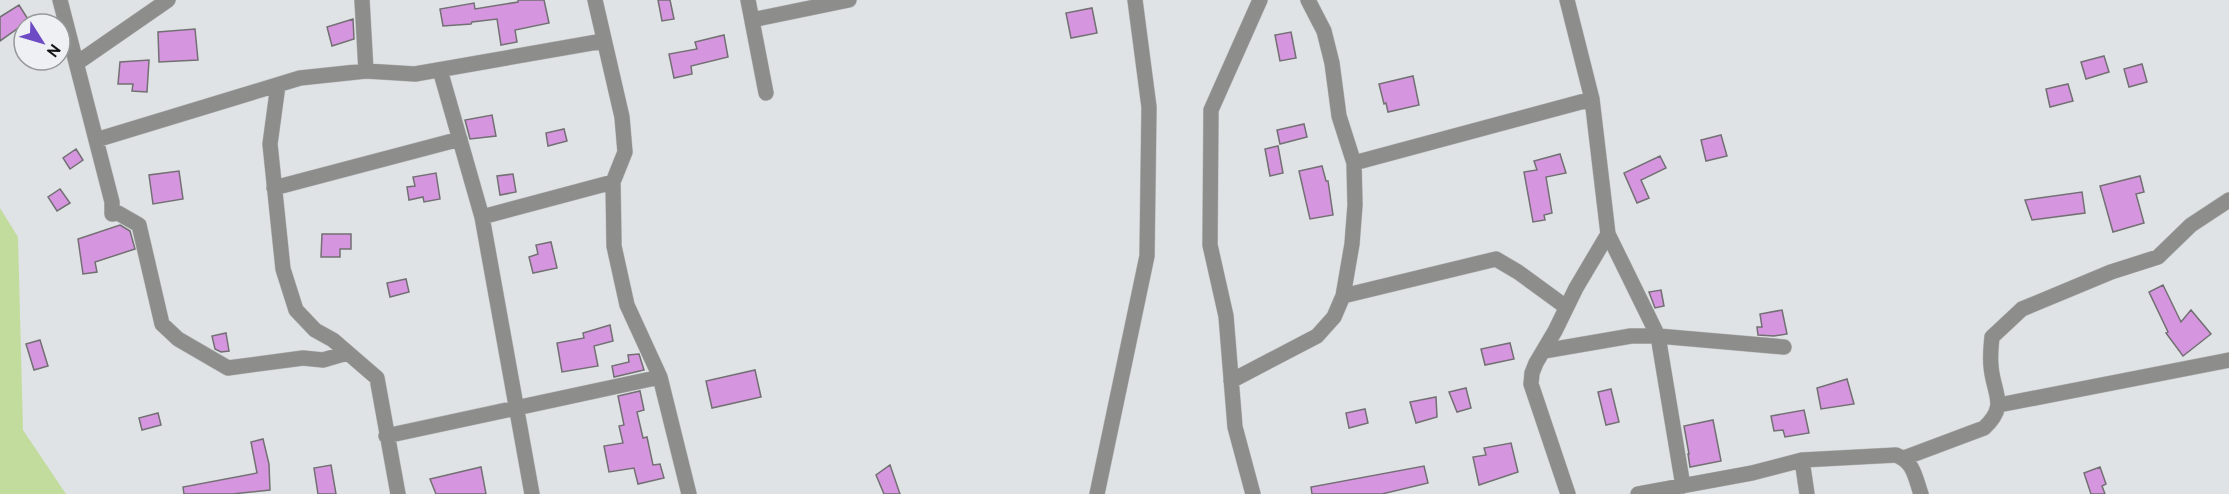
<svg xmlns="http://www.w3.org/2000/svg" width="2229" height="494" font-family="Overpass,sans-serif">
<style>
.green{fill:#c2dc9d}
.building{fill:#d696df;stroke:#727073;stroke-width:1.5}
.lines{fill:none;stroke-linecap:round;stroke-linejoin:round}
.minor-casing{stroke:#bbbebf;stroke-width:16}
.minor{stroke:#8d8d8c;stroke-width:15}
</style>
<rect width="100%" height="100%" fill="#e0e3e5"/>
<!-- green -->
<path class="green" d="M0,208L18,237L23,430L66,494H0Z"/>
<!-- building -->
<path class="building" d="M518,0H544L549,23L515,30L517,42L501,45L497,19L472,22L471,24L443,26L440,9L474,3L475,9L518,2Z
M658,0H670L674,19L662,21Z
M19,5L31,24H24L0,41V17Z
M1092,8L1097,33L1071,38L1066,13Z
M353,19L354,39L332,46L327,27Z
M195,29L198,60L159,62L158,32Z
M1291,32L1296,58L1280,61L1275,35Z
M724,35L728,57L691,66L692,74L674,78L669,54L697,49L695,42Z
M2104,56L2109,72L2086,79L2081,62Z
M149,60L147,92L132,91L133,84H118L120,62Z
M2142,64L2147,82L2129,87L2124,69Z
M1413,76L1419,105L1388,112L1386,103L1384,104L1379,84Z
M2068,84L2073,101L2050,107L2046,89Z
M492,115L496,136L470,139L465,120Z
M1304,124L1307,137L1280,144L1277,130Z
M564,129L567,141L548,146L546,133Z
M1721,135L1727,156L1706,161L1701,140Z
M1278,146L1283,173L1270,176L1265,149Z
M76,149L83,160L70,169L63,158Z
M1560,154L1566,173L1546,177L1552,213L1544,215L1545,220L1533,222L1524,172L1537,170L1534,161Z
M1660,156L1666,168L1641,180L1649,198L1637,203L1624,173Z
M1322,166L1326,181H1328L1333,215L1310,219L1299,171Z
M179,171L183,199L153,204L149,175Z
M436,173L440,199L424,202L423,197L409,200L407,187L415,186L413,177Z
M513,174L516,192L500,195L497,176Z
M2140,176L2144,192L2136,194L2144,223L2113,232L2100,186Z
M60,189L70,203L57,211L48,197Z
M2082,192L2085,213L2032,220L2025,200Z
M120,225L130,231L135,249L95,262L97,272L83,274L78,239Z
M322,234H351V249H340V257H321Z
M551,242L557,268L533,273L529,257L538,254L536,245Z
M406,279L409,292L390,297L387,283Z
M2163,285L2181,322L2191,310L2211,334L2183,356L2166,333L2168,332L2149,292Z
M1661,290L1664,306L1655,308L1649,292Z
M1782,310L1787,334L1774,336L1758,335L1757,327H1762L1760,314Z
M610,325L613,341L594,346L598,366L562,372L557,343L584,338L583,333Z
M226,333L229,351L221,352L215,349L212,336Z
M40,340L48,366L34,370L26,344Z
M1510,343L1514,359L1485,365L1481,349Z
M639,354L644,370L614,377L612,366L629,362L628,355Z
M755,370L761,397L712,408L706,381Z
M1847,379L1854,404L1821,409L1817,388Z
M1466,388L1471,408L1457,412L1449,392Z
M1611,389L1619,422L1606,425L1598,392Z
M640,391L644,410L637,412L643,438L647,437L653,465L660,464L664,478L638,484L634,468L609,472L604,446L623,443L619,426L624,425L618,396Z
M1436,397L1437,417L1416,423L1410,402Z
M1365,409L1368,423L1349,428L1346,413Z
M1804,410L1809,433L1785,437L1783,430L1774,431L1771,416Z
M158,413L161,425L142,430L139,418Z
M1713,420L1721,461L1690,467L1688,454H1689L1684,426Z
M263,439L269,464L270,490L232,494H184L183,487L257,473L251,442Z
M1511,443L1518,472L1479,485L1473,457L1486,455L1484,448Z
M331,465L336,494H318L314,468Z
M890,465L900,494H884L876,475Z
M1424,466L1428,483L1382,494H1312L1311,487Z
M481,467L486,494H436L430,479Z
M2100,467L2106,484L2102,486L2105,494H2091L2084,473Z"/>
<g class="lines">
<!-- minor casing -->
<g class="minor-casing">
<path id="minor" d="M60,0L112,202V214L118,213L139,225L162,324L178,339L228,368L303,358L323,360L347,353
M362,0L366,71
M595,0L622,117L625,152L613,182L614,246L627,305L660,377L689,494
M748,0L766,93
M1567,0L1592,99L1608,234L1658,336L1683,486
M752,20L849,0
M77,63L168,0
M440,70L482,217L532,494
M278,85L270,144L283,269L296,310L315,330L333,340L377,378L398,494
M96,140L300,78L366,71L415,74L603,41
M1354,163L1592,99
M274,188L460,139
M482,217L613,182
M1343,296L1496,259L1518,272L1566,307
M1544,351L1631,336H1658L1784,347
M1231,381L1317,336L1334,317L1343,296L1352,244L1355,205L1354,163L1339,116L1332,63L1324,31L1308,0
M1999,405L2229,360
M386,436L660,377
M1904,458L1984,428C2009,405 1993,394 1991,366C1990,356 1991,346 1992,337L2022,309L2111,272L2158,257L2191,225L2229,200
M1802,460L1807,494
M1097,494L1147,256L1149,107L1135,0
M1253,494L1235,427L1226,316L1210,245L1211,110L1260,0
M1568,494L1531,384L1532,373L1536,363L1555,331L1576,288L1608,234
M1638,494L1752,473L1802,460L1896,455C1914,462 1915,477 1921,494"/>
</g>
<!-- minor -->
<use href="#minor" class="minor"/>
</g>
<!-- north arrow -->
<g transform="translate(42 42) rotate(127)"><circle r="28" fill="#eef0f3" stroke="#969899" stroke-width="1.5"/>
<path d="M0-4.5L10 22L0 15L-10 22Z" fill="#6d4bc4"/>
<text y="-9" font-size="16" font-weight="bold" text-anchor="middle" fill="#121313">N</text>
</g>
</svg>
